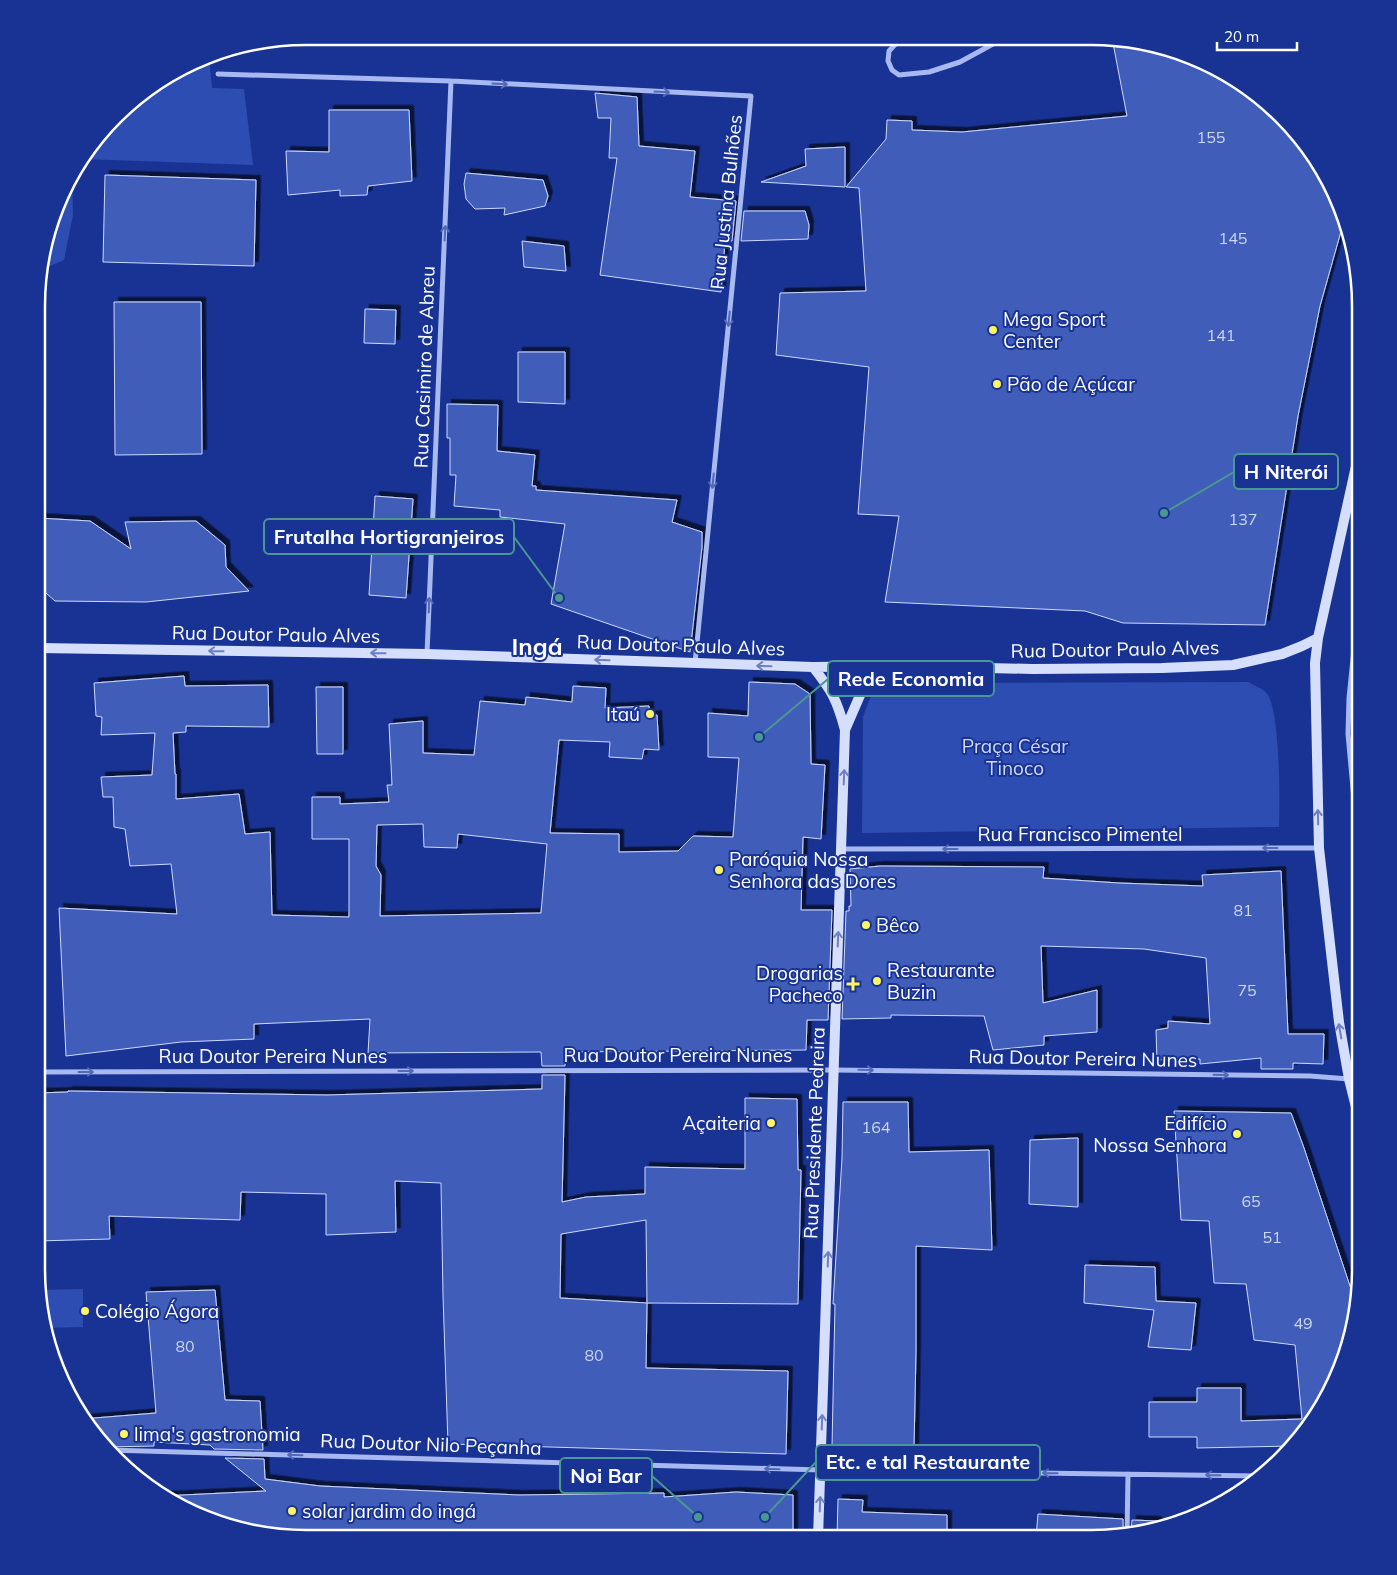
<svg xmlns="http://www.w3.org/2000/svg" width="1397" height="1575" font-family="Mulish,sans-serif">
<style>
.green{fill:#2e4db2}
.building{fill:#405dba;stroke:#ced9fb;fill-rule:evenodd;filter:url(#shadow)}
.lines{fill:none;stroke-linecap:round;stroke-linejoin:round}
.street{stroke:#a7b9f0;stroke-width:5}
.secondary{stroke:#d5defb;stroke-width:10}
.oneway{stroke:#5169b8}
.oneway2{stroke:#6d80c2}
.poi-dot{fill:#fff366;stroke:#183393;stroke-width:2}
.labels{text-anchor:middle;stroke-width:4;stroke-linejoin:round;paint-order:stroke}
.number-label{font-size:16px;fill:#cfd6ee}
.street-label{font-size:19px;fill:#fff;stroke:#183393}
.poi-label{font-size:19px;fill:#fff;stroke:#183393;text-anchor:start}
.park-label{font-size:19px;fill:#ced9fb;stroke:#183393}
.district-label{font-size:24px;font-weight:bold;fill:#fff;stroke:#183393}
.rim{fill:none;stroke:#fff;stroke-width:2.5}
.leader{fill:none;stroke:#4b9892;stroke-width:2}
.callout-dot{fill:#4b9892;stroke:#183393;stroke-width:2}
.callout{fill:#183393;stroke:#4b9892;stroke-width:2}
.callout-label{font-size:20px;text-anchor:middle;font-weight:bold;fill:#fff}
</style>
<defs>
<filter id="shadow"><feDropShadow dx="4.5" dy="-4.5" stdDeviation="0" flood-color="#0009"/></filter>
</defs>
<rect width="100%" height="100%" fill="#183393"/>
<!-- green -->
<path class="green" d="M209,56L212,88L244,89L253,165L83,159L128,103Z
M72,173L73,215L64,260L39,271Z
M1249,682C1254,686 1265,689 1268,695C1280,716 1280,800 1279,827L862,833L863,717L872,693L897,683Z
M83,1289V1327L45,1328L38,1290Z"/>
<!-- building -->
<path class="building" d="M1112,38L1126,39L1178,51L1240,82L1315,157L1345,217L1320,306L1298,416L1265,625L1123,623L1085,611L885,602L899,516L858,514L869,367L776,355L780,293L866,291L859,188L846,187L886,139L887,120L912,121V130L962,132L1127,116Z
M595,93L637,97L639,146L695,151L690,197L736,201L732,241H725L721,292L600,275L617,158H609L611,118H598Z
M329,110H409L412,181L368,186L367,195L340,196V190L288,195L286,151L329,152Z
M845,147V187L761,182L806,166L805,149Z
M466,173L543,180L548,196L545,206L504,215L505,208L475,209L466,199L464,184Z
M105,175L256,180L254,266L103,262Z
M744,211H805L809,225L808,239L741,241Z
M522,241L564,246L566,271L524,267Z
M114,302H201L202,454L115,455Z
M365,309L396,310L395,344L364,343Z
M518,352H565V404L518,402Z
M447,404L498,405L497,451L535,455L532,486H536V490L677,500L672,522L702,532V547L690,652L551,604L565,524L500,517V510L454,506L456,475H450V438H447Z
M375,496L413,499L406,598L369,595Z
M38,518L90,521L131,549L125,522L196,521L225,545L226,567L249,591L146,602L55,601L38,586Z
M184,676L185,686L268,685L269,727L186,726V732L173,733L175,774H176V799L239,794L245,834L270,832L272,915L349,917V839H312V797H340V804L389,802L387,785H392L389,724L423,721V753L474,755L480,701L525,705L526,697L572,702L573,686L606,688L605,708L649,706V716L657,715L659,750L644,749L642,759L609,757L610,742L559,740L550,833L619,834V852L678,851L693,836L733,837L739,758L708,757V713L748,716L749,682L795,684L810,694L811,764L825,765L821,839L803,837L801,910H832L828,1020H807L806,1050L566,1052L565,1066H542L541,1052L368,1053L370,1019L254,1024V1039L181,1042L66,1056L59,908L177,914L171,864L130,866L125,829L114,827L113,797H103L101,777L152,775L155,733L101,735L102,717L96,716L94,683ZM423,824L424,847L457,848L458,834L547,844L541,913L380,916L381,875L376,866L377,825Z
M316,687H343V754H317Z
M880,866L1044,867L1043,878L1119,883L1203,886L1202,875L1281,871L1288,1034H1324L1323,1064L1293,1063V1069H1261V1058L1200,1064V1059L1157,1060L1156,1030L1168,1028V1021L1210,1024L1206,958L1144,949L1041,946L1043,1003L1097,990V1032L1044,1036V1045L993,1050L984,1016L891,1015V1018L842,1019L846,911H849V906H851L850,869Z
M542,1075H565L562,1202L586,1197L645,1194V1167L745,1169V1098L797,1099L798,1170H801L798,1304L647,1303L646,1368L788,1371L786,1454L448,1444L443,1296L441,1183L395,1181L396,1232L326,1235V1194L241,1192L240,1220L109,1216L110,1239L37,1241V1093L68,1092V1091L327,1095L542,1089ZM646,1220L647,1303L560,1298L561,1234Z
M843,1102H908L909,1152L989,1150L992,1250L916,1246V1351L914,1448L832,1446L835,1304H833L842,1158Z
M1174,1111L1291,1113L1304,1148L1357,1307L1351,1339L1325,1403L1292,1446L1197,1448V1437H1149V1402H1197V1388H1241V1421L1302,1419L1295,1345L1254,1340L1246,1284L1214,1283L1209,1221L1181,1220Z
M1078,1138V1207L1029,1204L1030,1140Z
M1085,1265L1155,1267L1156,1301L1196,1303L1191,1350L1148,1347L1154,1310L1084,1303Z
M215,1290L225,1400L260,1401L263,1450L214,1449L210,1445L154,1442V1446L106,1447L82,1419L156,1413L146,1292Z
M225,1458L264,1459L265,1479L320,1486L519,1495L664,1493V1497L736,1492L793,1495V1538H289L236,1529L172,1503L162,1496L266,1491Z
M838,1499L863,1500L862,1512L947,1515V1538H837Z
M1038,1514L1123,1519V1535L1108,1538H1036Z
M1132,1520L1157,1521L1158,1528L1131,1534Z"/>
<g class="lines">
<!-- street -->
<path class="street" d="M901,38L889,51L888,61L892,70L899,75L929,72L960,62L1004,38
M218,74L451,81L751,96L695,663
M1360,591L1349,698L1348,734L1360,865
M427,654L451,81
M842,849L1319,848
M37,1072L834,1070L1310,1076L1349,1079
M109,1450L821,1470L1261,1476
M1127,1535L1128,1474"/>
<!-- secondary -->
<path class="secondary" d="M1360,448L1318,638L1315,663L1319,848L1339,1022L1349,1079L1360,1123
M38,648L427,654L813,667L905,666L1032,669L1162,668L1233,665L1282,654L1302,646L1318,638
M813,667C832,691 837,700 845,730L818,1538
M845,730L861,693L868,684L893,667"/>
</g>
<!-- one-way arrows -->
<defs><path id="oneway-shaft" d="M-6 0H5M1.5-3L5.5 0L1.5 3" fill="none" stroke-width="1.6" stroke-linecap="round" stroke-linejoin="round" transform="scale(1.25)"/></defs>
<g class="oneway">
<use href="#oneway-shaft" transform="translate(500 84) rotate(3)"/>
<use href="#oneway-shaft" transform="translate(662 92) rotate(3)"/>
<use href="#oneway-shaft" transform="translate(445 233) rotate(-87)"/>
<use href="#oneway-shaft" transform="translate(729 319) rotate(96)"/>
<use href="#oneway-shaft" transform="translate(713 481) rotate(96)"/>
<use href="#oneway-shaft" transform="translate(429 605) rotate(-88)"/>
<use href="#oneway-shaft" transform="translate(1270 848) rotate(180)"/>
<use href="#oneway-shaft" transform="translate(950 849) rotate(180)"/>
<use href="#oneway-shaft" transform="translate(866 1070) rotate(1)"/>
<use href="#oneway-shaft" transform="translate(406 1071)"/>
<use href="#oneway-shaft" transform="translate(86 1072)"/>
<use href="#oneway-shaft" transform="translate(1221 1075) rotate(1)"/>
<use href="#oneway-shaft" transform="translate(295 1455) rotate(-178)"/>
<use href="#oneway-shaft" transform="translate(772 1469) rotate(-178)"/>
<use href="#oneway-shaft" transform="translate(1050 1473) rotate(-179)"/>
<use href="#oneway-shaft" transform="translate(1213 1475) rotate(-179)"/>
</g>
<g class="oneway2">
<use href="#oneway-shaft" transform="translate(216 651) rotate(-179)"/>
<use href="#oneway-shaft" transform="translate(378 653) rotate(-179)"/>
<use href="#oneway-shaft" transform="translate(602 660) rotate(-178)"/>
<use href="#oneway-shaft" transform="translate(764 666) rotate(-178)"/>
<use href="#oneway-shaft" transform="translate(844 777) rotate(-88)"/>
<use href="#oneway-shaft" transform="translate(1318 817) rotate(-91)"/>
<use href="#oneway-shaft" transform="translate(838 939) rotate(-88)"/>
<use href="#oneway-shaft" transform="translate(1340 1031) rotate(-100)"/>
<use href="#oneway-shaft" transform="translate(828 1259) rotate(-88)"/>
<use href="#oneway-shaft" transform="translate(822 1422) rotate(-88)"/>
<use href="#oneway-shaft" transform="translate(820 1504) rotate(-88)"/>
</g>
<!-- markers -->
<g class="poi-dot">
<circle cx="993" cy="330" r="5"/>
<circle cx="997" cy="384" r="5"/>
<circle cx="650" cy="714" r="5"/>
<circle cx="719" cy="870" r="5"/>
<circle cx="866" cy="925" r="5"/>
<circle cx="877" cy="981" r="5"/>
<path d="M850.5 976.5h5v5h5v5h-5v5h-5v-5h-5v-5h5z"/>
<circle cx="771" cy="1123" r="5"/>
<circle cx="1237" cy="1134" r="5"/>
<circle cx="85" cy="1311" r="5"/>
<circle cx="124" cy="1434" r="5"/>
<circle cx="292" cy="1511" r="5"/>
</g>
<g class="labels">
<!-- number labels -->
<g class="number-label">
<text x="1211" y="143">155</text>
<text x="1233" y="244">145</text>
<text x="1221" y="341">141</text>
<text x="1243" y="525">137</text>
<text x="1243" y="916">81</text>
<text x="1247" y="996">75</text>
<text x="876" y="1133">164</text>
<text x="1251" y="1207">65</text>
<text x="1272" y="1243">51</text>
<text x="1303" y="1329">49</text>
<text x="185" y="1352">80</text>
<text x="594" y="1361">80</text>
</g>
<!-- street labels -->
<g class="street-label">
<text transform="translate(726 202) rotate(-84)" y="7">Rua Justina Bulhões</text>
<text transform="translate(424 367) rotate(-88)" y="7">Rua Casimiro de Abreu</text>
<text transform="translate(276 634) rotate(1)" y="7">Rua Doutor Paulo Alves</text>
<text transform="translate(681 645) rotate(2)" y="7">Rua Doutor Paulo Alves</text>
<text transform="translate(1115 649) rotate(-1)" y="7">Rua Doutor Paulo Alves</text>
<text x="1080" y="841">Rua Francisco Pimentel</text>
<text x="678" y="1062">Rua Doutor Pereira Nunes</text>
<text x="273" y="1063">Rua Doutor Pereira Nunes</text>
<text transform="translate(1083 1058) rotate(1)" y="7">Rua Doutor Pereira Nunes</text>
<text transform="translate(814 1133) rotate(-88)" y="7">Rua Presidente Pedreira</text>
<text transform="translate(431 1444) rotate(2)" y="7">Rua Doutor Nilo Peçanha</text>
</g>
<!-- poi labels -->
<g class="poi-label">
<text x="1003" y="326">Mega Sport<tspan x="1003" dy="22">Center</tspan></text>
<text x="1007" y="391">Pão de Açúcar</text>
<text x="640" y="721" text-anchor="end">Itaú</text>
<text x="729" y="866">Paróquia Nossa<tspan x="729" dy="22">Senhora das Dores</tspan></text>
<text x="876" y="932">Bêco</text>
<text x="887" y="977">Restaurante<tspan x="887" dy="22">Buzin</tspan></text>
<text x="843" y="980" text-anchor="end">Drogarias<tspan x="843" dy="22">Pacheco</tspan></text>
<text x="761" y="1130" text-anchor="end">Açaiteria</text>
<text x="1227" y="1130" text-anchor="end">Edifício<tspan x="1227" dy="22">Nossa Senhora</tspan></text>
<text x="95" y="1318">Colégio Ágora</text>
<text x="134" y="1441">lima's gastronomia</text>
<text x="302" y="1518">solar jardim do ingá</text>
</g>
<!-- park labels -->
<g class="park-label">
<text x="1015" y="753">Praça César<tspan x="1015" dy="22">Tinoco</tspan></text>
</g>
<!-- district labels -->
<g class="district-label">
<text x="537" y="655">Ingá</text>
</g>
</g>
<!-- crop -->
<path d="M0 0H1397V1575H0ZM306 45H1091A261 261 0 0 1 1352 306V1269A261 261 0 0 1 1091 1530H306A261 261 0 0 1 45 1269V306A261 261 0 0 1 306 45Z" fill="#183393" fill-rule="evenodd"/>
<path class="rim" d="M306 45H1091A261 261 0 0 1 1352 306V1269A261 261 0 0 1 1091 1530H306A261 261 0 0 1 45 1269V306A261 261 0 0 1 306 45Z"/>
<!-- callouts -->
<path class="leader" d="M1164 513L1234 472M559 598L514 537M759 737L828 679M765 1517L816 1462M698 1517L652 1476"/>
<g class="callout-dot">
<circle cx="1164" cy="513" r="5"/>
<circle cx="559" cy="598" r="5"/>
<circle cx="759" cy="737" r="5"/>
<circle cx="765" cy="1517" r="5"/>
<circle cx="698" cy="1517" r="5"/>
</g>
<g class="callout">
<rect x="1234" y="454" width="104" height="35" rx="5"/>
<rect x="264" y="519" width="250" height="35" rx="5"/>
<rect x="828" y="661" width="166" height="35" rx="5"/>
<rect x="816" y="1445" width="224" height="35" rx="5"/>
<rect x="560" y="1458" width="92" height="35" rx="5"/>
</g>
<g class="callout-label">
<text x="1286" y="479">H Niterói</text>
<text x="389" y="544">Frutalha Hortigranjeiros</text>
<text x="911" y="686">Rede Economia</text>
<text x="928" y="1469">Etc. e tal Restaurante</text>
<text x="606" y="1483">Noi Bar</text>
</g>
<!-- scale -->
<path d="M1217 42v8h80v-8" fill="none" stroke="#ffffff" stroke-width="2.5"/>
<text x="1224" y="42" font-size="15" fill="#ffffff" stroke="#183393" stroke-width="4" paint-order="stroke">20 m</text>
</svg>
